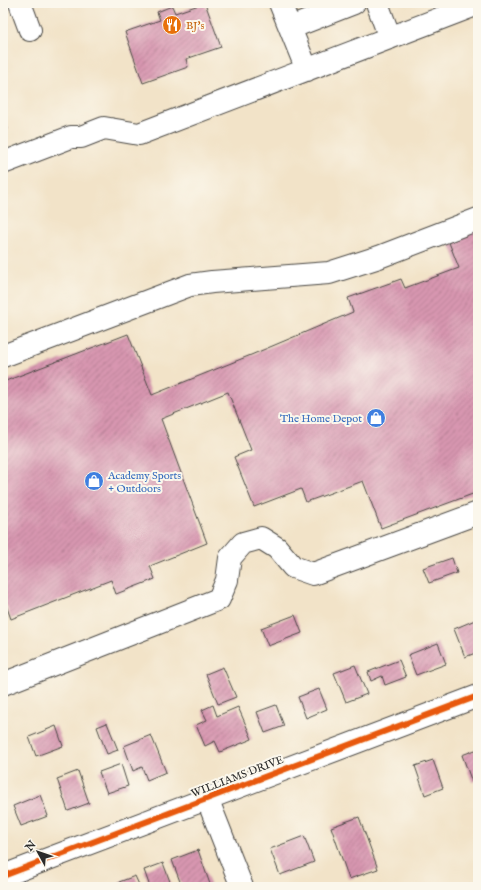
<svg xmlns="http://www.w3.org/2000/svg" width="481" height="890" font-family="'IM FELL English',serif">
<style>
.building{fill:url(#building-hatch)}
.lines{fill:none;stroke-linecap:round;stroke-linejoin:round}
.minor-casing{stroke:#494743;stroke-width:24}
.minor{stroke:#fff;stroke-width:22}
.cycleway-casing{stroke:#fbf7ec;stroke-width:8}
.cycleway{stroke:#e8590c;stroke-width:6}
.labels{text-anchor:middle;stroke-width:4;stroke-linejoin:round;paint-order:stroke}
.food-label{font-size:11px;fill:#c56008;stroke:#fbf7ec;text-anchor:start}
.shop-label{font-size:11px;fill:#366cbe;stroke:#fbf7ec;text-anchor:end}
.street-label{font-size:11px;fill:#2b2b2b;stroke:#fbf7ec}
</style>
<defs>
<pattern id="building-hatch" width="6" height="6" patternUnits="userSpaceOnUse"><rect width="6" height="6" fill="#d896b0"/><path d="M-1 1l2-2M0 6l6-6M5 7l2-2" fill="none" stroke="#af7b8f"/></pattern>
</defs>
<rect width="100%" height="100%" fill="#fbf7ec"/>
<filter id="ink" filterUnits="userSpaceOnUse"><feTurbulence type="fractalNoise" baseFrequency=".025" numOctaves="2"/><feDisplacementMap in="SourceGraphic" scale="8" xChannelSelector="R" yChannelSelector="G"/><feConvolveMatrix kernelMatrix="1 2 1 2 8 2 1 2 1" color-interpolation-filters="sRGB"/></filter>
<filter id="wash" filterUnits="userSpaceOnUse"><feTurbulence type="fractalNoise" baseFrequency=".012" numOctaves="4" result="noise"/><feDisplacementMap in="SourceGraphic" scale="16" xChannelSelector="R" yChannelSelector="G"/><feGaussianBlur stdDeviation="0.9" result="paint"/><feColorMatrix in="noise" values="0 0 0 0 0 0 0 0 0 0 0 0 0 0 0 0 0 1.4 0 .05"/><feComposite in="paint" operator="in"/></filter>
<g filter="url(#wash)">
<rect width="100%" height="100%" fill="#f2e3c8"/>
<g id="blocks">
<!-- building -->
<path class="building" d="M205,3L221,47L186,59L188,67L143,83L125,32L160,20L157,12L172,6L175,13Z
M3,115L8,129L3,131Z
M478,229V492L381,528L363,481L306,502L301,489L254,507L234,457L251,450L228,392L161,419L207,543L150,566L155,579L116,594L111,580L11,619L6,605L3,606V382L128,334L152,395L251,355L353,312L348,298L401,279L405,288L459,268L448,240Z
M452,558L457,573L429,583L423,568Z
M295,615L302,633L268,646L261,628Z
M475,620L478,629V652L465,657L454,629Z
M438,643L446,664L416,675L408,655Z
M399,660L406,677L385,685L382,676L371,681L368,672Z
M355,665L367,694L346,702L334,673Z
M223,667L236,697L218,704L206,674Z
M319,689L327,709L306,718L298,697Z
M213,705L217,716L238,707L252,739L220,752L215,741L205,746L196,725L207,720L202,710Z
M276,705L284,726L265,733L257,712Z
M107,723L118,750L107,754L97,727Z
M56,726L63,746L36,756L29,737Z
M151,735L166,772L147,780L142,767L133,771L124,746Z
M478,749V780L472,782L462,755Z
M433,760L443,788L425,795L415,766Z
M121,764L128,786L107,793L99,772Z
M78,771L89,803L68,811L57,779Z
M40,795L48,816L21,826L13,806Z
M359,817L378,869L349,879L331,827Z
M304,836L314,862L280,875L270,849Z
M198,850L211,887H182L172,860Z
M163,863L172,887H150L144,870Z
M135,876L140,887H121L119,882Z"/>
</g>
</g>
<g filter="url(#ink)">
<use href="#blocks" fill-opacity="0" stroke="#494743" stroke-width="1"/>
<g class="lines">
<!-- minor casing -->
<g class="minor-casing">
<path id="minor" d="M20,3L30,30
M280,3L307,70
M377,3L390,38
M290,28L354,3
M3,163L71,137H81L104,128L139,134L478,4
M3,356L190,285L212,282L329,273L379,257L478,219
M3,684L219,599L227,580L230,558L243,543L261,538L277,548L293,567L313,574L478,513
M207,798L242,887
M3,876L478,696"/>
</g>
<!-- minor -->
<use href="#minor" class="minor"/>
<!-- cycleway casing -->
<g class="cycleway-casing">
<path id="cycleway" d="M3,876L478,696"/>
</g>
<!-- cycleway -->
<use href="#cycleway" class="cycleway"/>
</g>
</g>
<!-- icons -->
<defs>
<g id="restaurant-disc" transform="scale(1)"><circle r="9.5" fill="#e8710a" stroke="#fbf7ec"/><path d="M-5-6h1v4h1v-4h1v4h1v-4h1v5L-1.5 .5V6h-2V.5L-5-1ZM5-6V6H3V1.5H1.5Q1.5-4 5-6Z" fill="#fff"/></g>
<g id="shop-disc" transform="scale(1)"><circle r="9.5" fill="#3f7fe0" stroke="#fbf7ec"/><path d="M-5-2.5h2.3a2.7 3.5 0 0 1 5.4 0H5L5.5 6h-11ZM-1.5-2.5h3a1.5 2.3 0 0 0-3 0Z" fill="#fff"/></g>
</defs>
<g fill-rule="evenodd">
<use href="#restaurant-disc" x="172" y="25"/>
<use href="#shop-disc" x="376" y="418"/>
<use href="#shop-disc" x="94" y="481"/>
</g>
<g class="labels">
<!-- food labels -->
<g class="food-label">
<text x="186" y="29">BJ's</text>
</g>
<!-- shop labels -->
<g class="shop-label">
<text x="362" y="422">The Home Depot</text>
<text x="108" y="479" text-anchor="start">Academy Sports<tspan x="108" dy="13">+ Outdoors</tspan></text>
</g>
<!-- street labels -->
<g class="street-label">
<text transform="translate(237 776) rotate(-21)" y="4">WILLIAMS DRIVE</text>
</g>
</g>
<!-- margin -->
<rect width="481" height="890" fill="none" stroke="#fbf7ec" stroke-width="16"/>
<!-- north arrow -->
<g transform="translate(38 852) rotate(310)" stroke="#fbf7ec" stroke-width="3" paint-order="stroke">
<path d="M0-3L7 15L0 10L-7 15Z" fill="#2b2b2b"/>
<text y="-6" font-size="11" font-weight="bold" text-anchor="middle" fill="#2b2b2b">N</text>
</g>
</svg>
